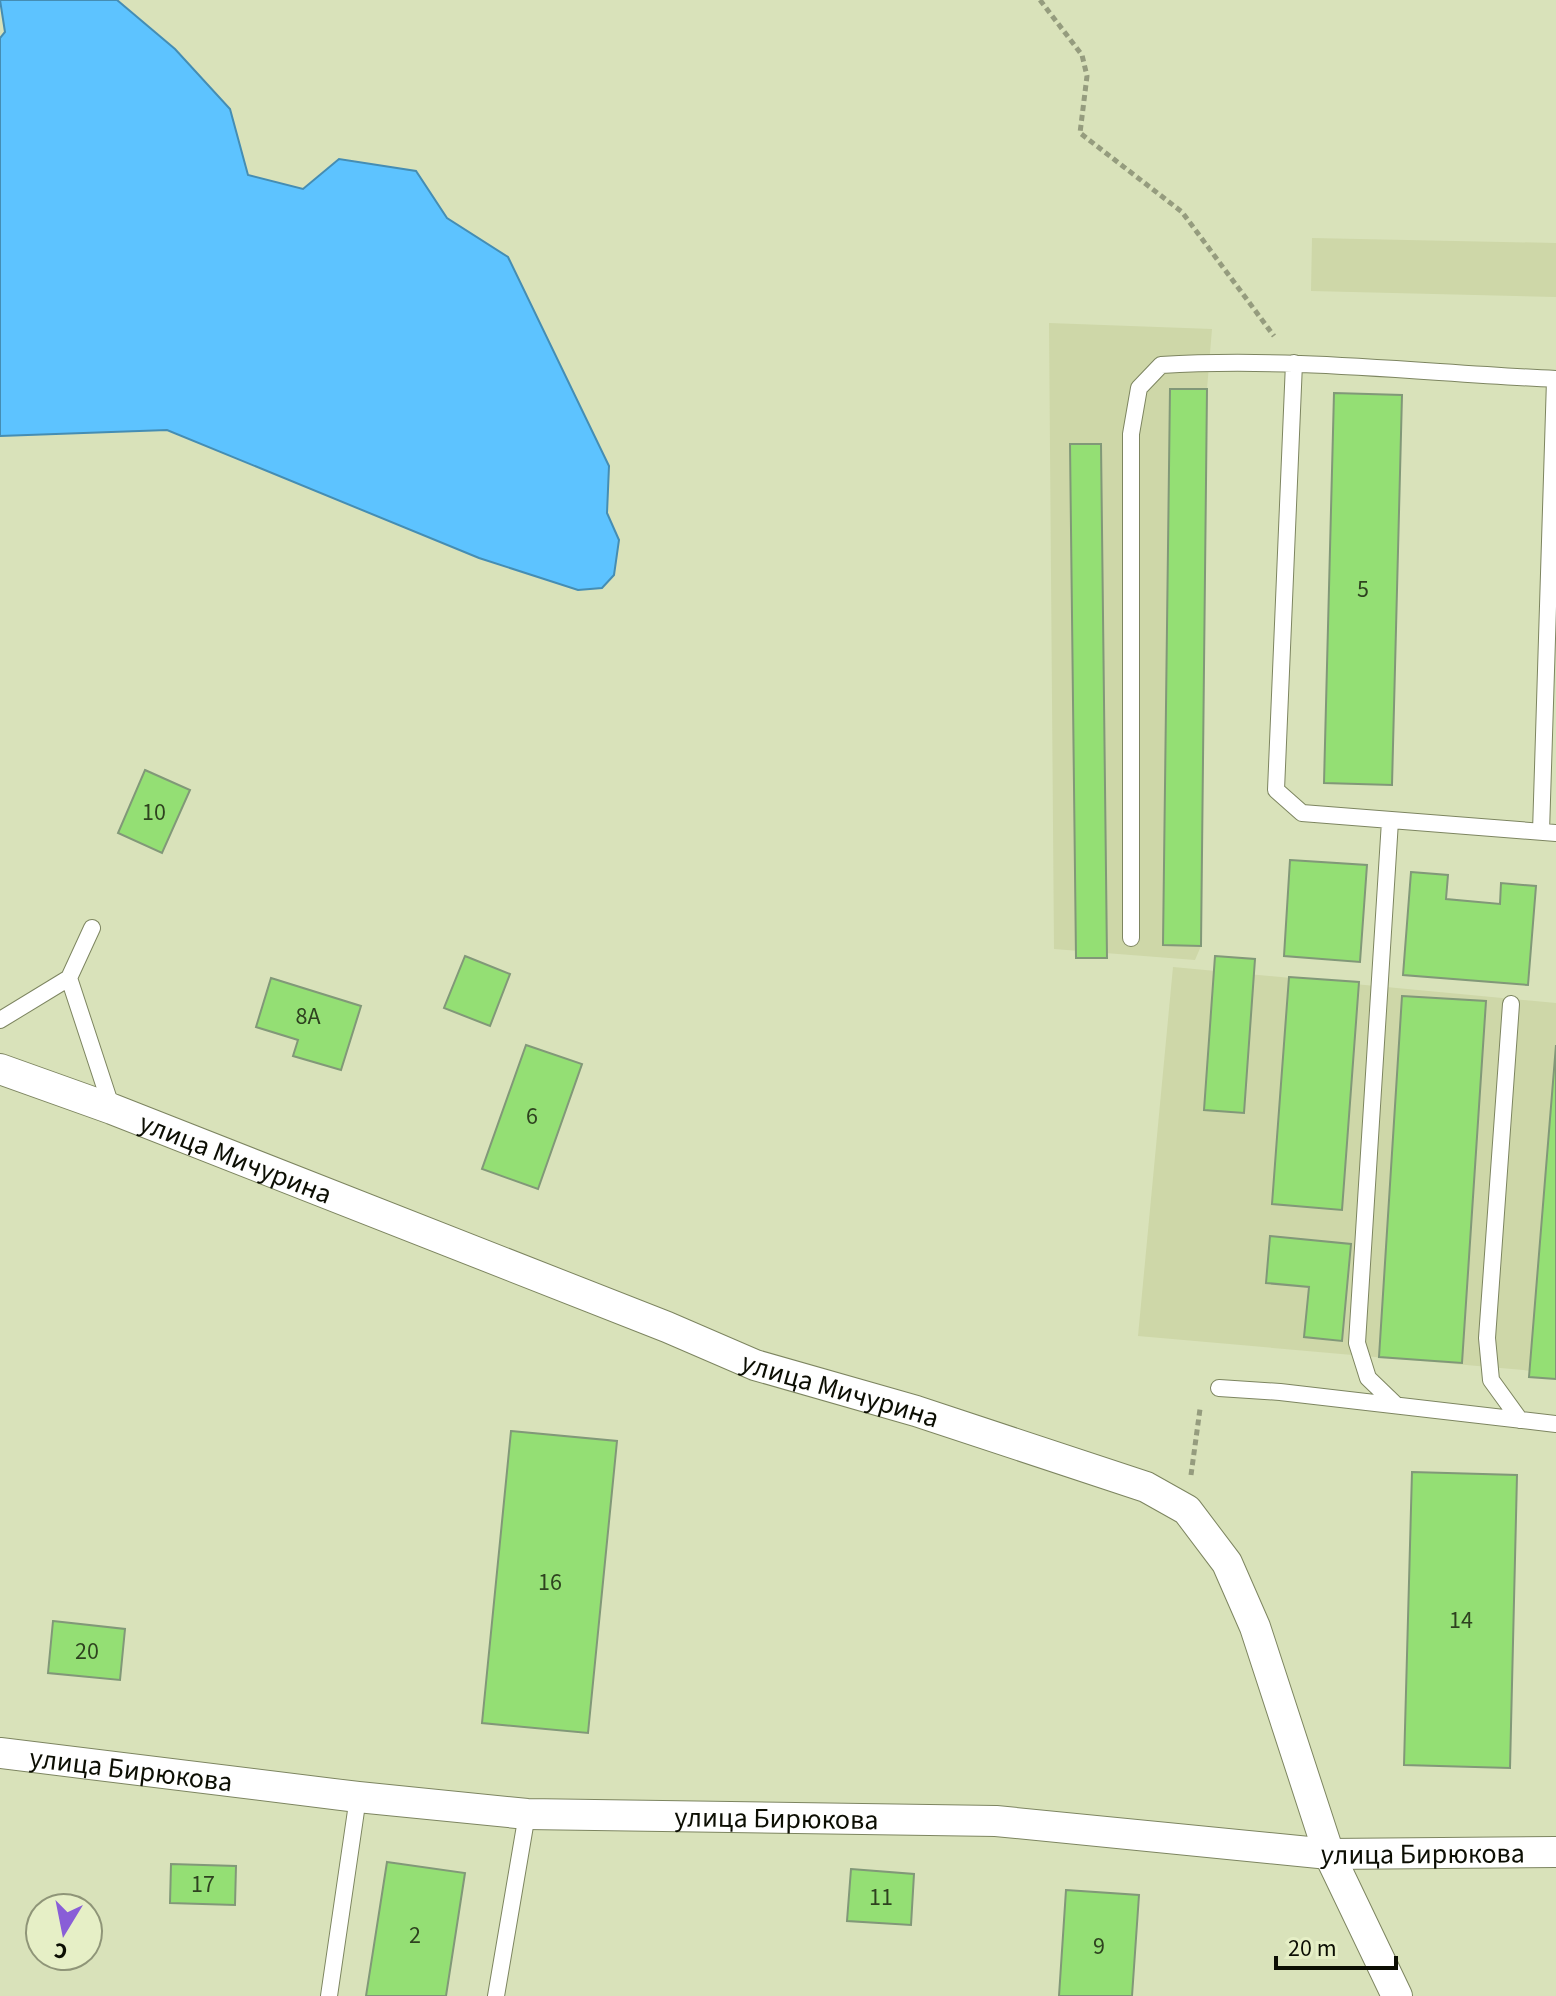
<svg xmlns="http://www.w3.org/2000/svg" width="1556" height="1996" font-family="'Source Sans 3',sans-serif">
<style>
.built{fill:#ced7a8}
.water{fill:#5dc3ff;stroke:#458db3;stroke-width:2}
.building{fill:#94df74;stroke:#819878;stroke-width:2}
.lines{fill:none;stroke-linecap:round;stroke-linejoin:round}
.lane-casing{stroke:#7d8560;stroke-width:18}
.street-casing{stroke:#7d8560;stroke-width:32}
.path{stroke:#959c7e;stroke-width:5;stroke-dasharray:6 4;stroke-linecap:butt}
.lane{stroke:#fff;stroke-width:16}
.street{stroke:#fff;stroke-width:30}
.labels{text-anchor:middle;stroke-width:6;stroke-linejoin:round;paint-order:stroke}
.number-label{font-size:24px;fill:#2e421f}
.street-label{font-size:28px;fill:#0c0e03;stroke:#e6efc6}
</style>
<rect width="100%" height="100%" fill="#d9e2ba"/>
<!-- built -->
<path class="built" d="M1312,238L1556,243V297L1311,291Z
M1049,323L1212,329L1207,389L1201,946L1195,960L1054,949Z
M1173,967L1556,1003V1373L1138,1336Z"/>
<!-- water -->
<path class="water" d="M0,0H117L175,49L230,109L248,175L303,189L339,159L416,171L447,218L508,257L609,466L607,513L619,540L614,575L602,588L578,590L479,558L167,430L0,436V38L5,32Z"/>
<!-- building -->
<path class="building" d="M1170,389H1207L1201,946L1163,945Z
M1334,393L1402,395L1392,785L1324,783Z
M1070,444H1101L1107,958H1076Z
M145,770L190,790L162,853L118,833Z
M1290,860L1367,865L1360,962L1284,956Z
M1411,872L1448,875L1446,899L1500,904L1501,883L1536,886L1528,985L1403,975Z
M465,956L510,974L490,1026L444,1008Z
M1215,956L1255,959L1244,1113L1204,1110Z
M1289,977L1359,982L1342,1210L1272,1204Z
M271,978L361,1006L341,1070L293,1056L298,1040L256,1027Z
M1402,996L1486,1001L1462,1363L1379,1357Z
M526,1045L582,1064L538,1189L482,1169Z
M1556,1045V1379L1529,1377Z
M1270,1236L1351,1244L1342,1341L1304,1337L1309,1287L1266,1283Z
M511,1431L617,1441L588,1733L482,1723Z
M1412,1472L1517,1475L1510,1768L1404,1765Z
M53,1621L125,1629L120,1680L48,1673Z
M387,1862L465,1873L446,1996H366Z
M171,1864L236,1866L235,1905L170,1903Z
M851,1869L914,1874L911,1925L847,1921Z
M1066,1890L1139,1895L1132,1996H1059Z"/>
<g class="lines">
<!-- lane casing -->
<g class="lane-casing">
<path id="lane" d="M1294,363L1276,790L1302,813L1556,833
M1390,821L1357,1343L1368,1378L1396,1405
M1541,832L1555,380
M1131,938V434L1139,388L1161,365C1293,357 1424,373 1556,379
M69,978L112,1109
M1511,1004L1487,1338L1491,1380L1520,1420
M0,1020L69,978L92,928
M1219,1388L1280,1392L1556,1424
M329,1996L358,1797
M496,1996L527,1814"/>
</g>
<!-- street casing -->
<g class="street-casing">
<g id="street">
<path id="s1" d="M0,1069L112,1109L667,1327L755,1365L916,1411L1146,1487L1187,1510L1227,1563L1255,1627L1329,1854L1397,1996"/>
<path id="s2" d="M0,1753L358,1797L527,1814L996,1821L1329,1854L1556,1852"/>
</g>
</g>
<!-- path -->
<path class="path" d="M1040,0L1082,55L1087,76L1080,133L1182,212L1274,336
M1191,1475L1200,1409"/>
<!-- lane -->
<use href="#lane" class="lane"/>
<!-- street -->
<use href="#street" class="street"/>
</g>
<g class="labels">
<!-- number labels -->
<g class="number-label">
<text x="1363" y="597">5</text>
<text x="154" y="820">10</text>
<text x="308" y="1024">8А</text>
<text x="532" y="1124">6</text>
<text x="550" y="1590">16</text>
<text x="1461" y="1628">14</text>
<text x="87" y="1659">20</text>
<text x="203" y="1892">17</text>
<text x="881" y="1905">11</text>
<text x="415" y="1943">2</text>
<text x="1099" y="1954">9</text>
</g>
<!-- street labels -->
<g class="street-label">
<text dy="10" stroke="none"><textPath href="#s1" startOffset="252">улица Мичурина</textPath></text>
<text dy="10" stroke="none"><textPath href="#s1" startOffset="900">улица Мичурина</textPath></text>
<text dy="10" stroke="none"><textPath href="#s2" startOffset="132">улица Бирюкова</textPath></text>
<text dy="10" stroke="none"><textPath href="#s2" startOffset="780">улица Бирюкова</textPath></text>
<text dy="10" stroke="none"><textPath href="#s2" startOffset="1428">улица Бирюкова</textPath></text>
</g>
</g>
<!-- north arrow -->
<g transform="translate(64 1932) rotate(190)"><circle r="38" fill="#e6efc6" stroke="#8f9578" stroke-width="2"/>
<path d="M0-6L14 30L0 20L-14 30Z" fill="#895ed7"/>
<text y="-12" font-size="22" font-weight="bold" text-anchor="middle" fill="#0c0e03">С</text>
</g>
<!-- scale -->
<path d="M1276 1956v12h120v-12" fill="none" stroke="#0c0e03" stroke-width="4"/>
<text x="1288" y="1956" font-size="24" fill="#0c0e03" stroke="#e6efc6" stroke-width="6" paint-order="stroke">20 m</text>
</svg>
